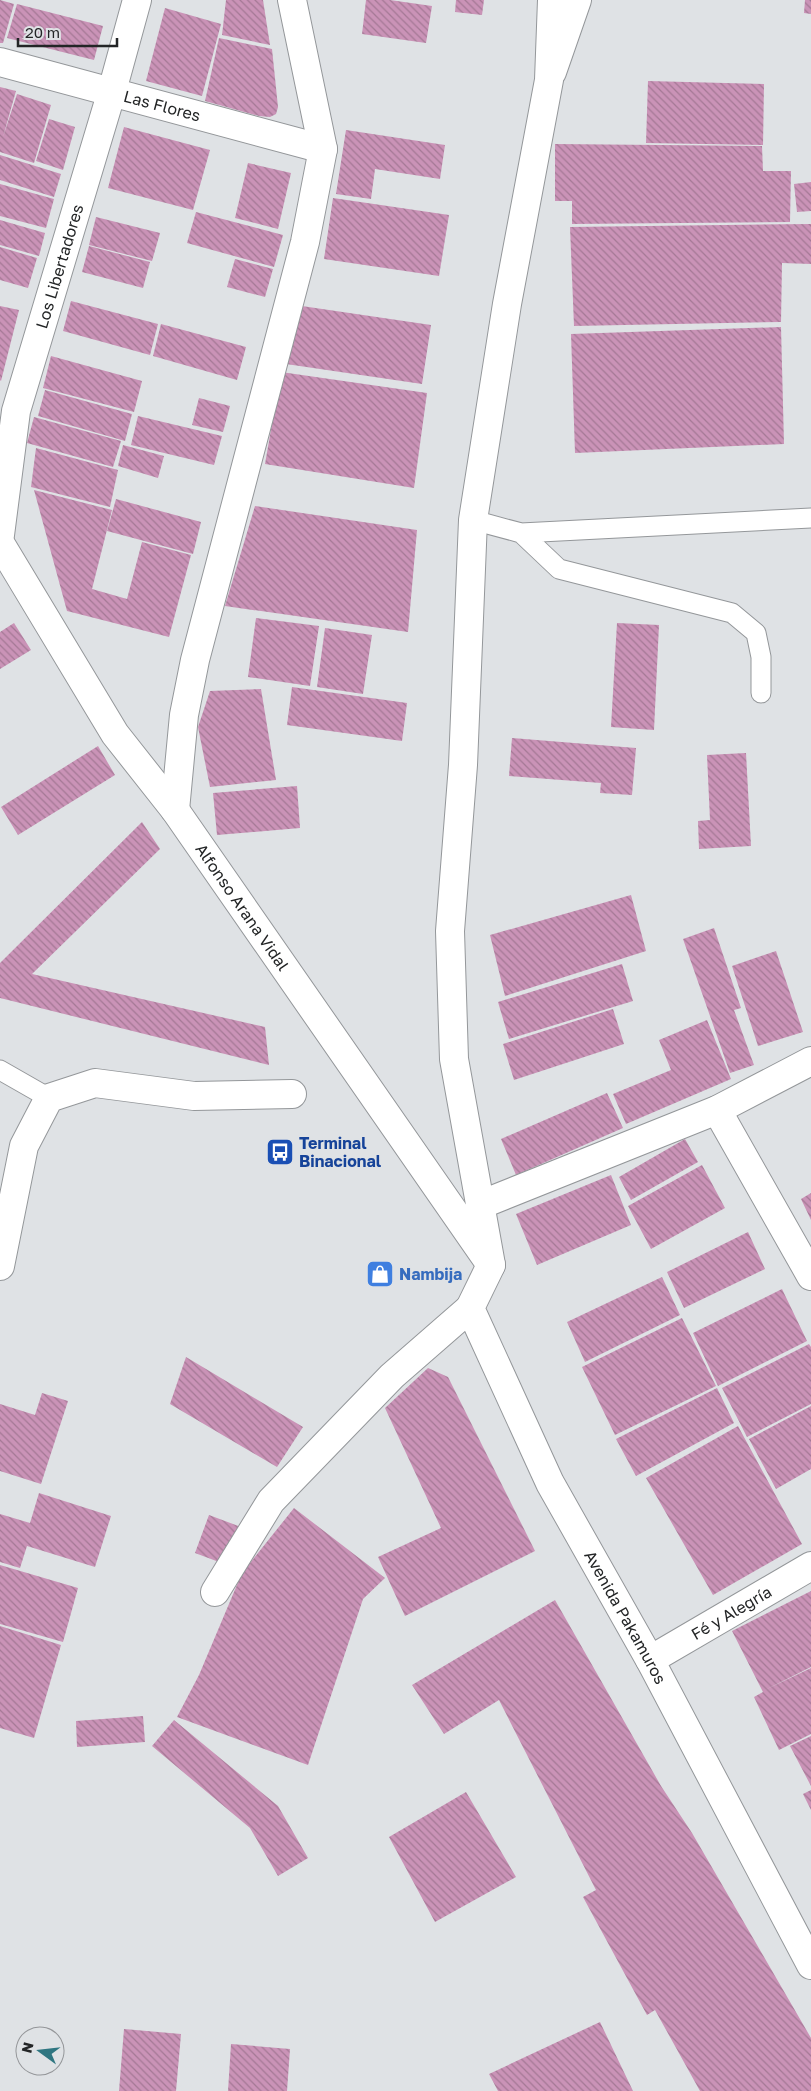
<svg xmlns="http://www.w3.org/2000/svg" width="811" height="2091" font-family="'Golos Text',sans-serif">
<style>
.building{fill:url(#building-back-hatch)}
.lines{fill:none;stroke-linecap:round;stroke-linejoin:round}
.lane-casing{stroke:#94979a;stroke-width:21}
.street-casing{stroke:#94979a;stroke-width:30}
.highway-casing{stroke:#94979a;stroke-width:30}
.lane{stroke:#fff;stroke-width:19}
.street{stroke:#fff;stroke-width:28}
.highway{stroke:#fff;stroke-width:28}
.labels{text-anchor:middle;stroke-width:4;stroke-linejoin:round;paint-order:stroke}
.street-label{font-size:16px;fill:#232526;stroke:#dfe2e5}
.transit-label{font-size:16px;font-weight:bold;fill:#164399;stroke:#dfe2e5;text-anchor:start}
.shop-label{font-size:16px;font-weight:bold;fill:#366cbe;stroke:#dfe2e5;text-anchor:start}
</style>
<defs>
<pattern id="building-back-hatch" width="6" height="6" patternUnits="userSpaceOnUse" patternTransform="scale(1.25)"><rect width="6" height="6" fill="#ca93b7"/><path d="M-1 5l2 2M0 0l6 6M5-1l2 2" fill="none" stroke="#a47895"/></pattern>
</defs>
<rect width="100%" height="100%" fill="#dfe2e5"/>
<!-- building -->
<path class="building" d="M0,0L14,4L3,43H0Z
M226,0H263L270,45L222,35Z
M366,0H390L432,6L426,43L362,34Z
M456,0H484L482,15L455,12Z
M805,0H811V14L804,13Z
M17,4L103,26L94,60L7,38Z
M165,8L221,24L202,96L146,81Z
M219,38L272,49L278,107L276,114L270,117L259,116L205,101Z
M648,81L764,84L763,145L646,143Z
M0,87L16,91L3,137L17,94L51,105L34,163L0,152Z
M49,119L75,127L63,170L36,161Z
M124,127L210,150L193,210L108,188Z
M346,130L445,145L440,179L375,169L371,199L336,194Z
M555,144L762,146L763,171H791L790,222L572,224V201H555Z
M0,155L61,174L54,197L0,180Z
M248,163L291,173L278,229L235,218Z
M811,182V211L797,212L794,184Z
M0,184L54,199L46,228L0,216Z
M333,198L449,215L439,276L324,259Z
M196,212L283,235L274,267L187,243Z
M96,217L160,233L152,261L89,245Z
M0,220L45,233L39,256L0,245Z
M811,224V264L782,263L781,322L574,326L570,227Z
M89,246L150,262L143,288L82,272Z
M0,247L37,258L28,288L0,280Z
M235,259L273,269L265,297L227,287Z
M71,301L158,324L150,355L63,331Z
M295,305L431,325L422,384L286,364Z
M0,306L19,310L1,381L0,380Z
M161,324L246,347L237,380L153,356Z
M781,327L784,444L575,453L571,334Z
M51,356L142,381L134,412L43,388Z
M281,372L427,393L414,488L265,464Z
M45,390L132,414L125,441L38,416Z
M199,398L230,406L223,432L192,425Z
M138,416L222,436L214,465L131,445Z
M34,417L121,441L113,467L27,443Z
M123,445L164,456L158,478L118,466Z
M36,448L118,470L110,507L31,487Z
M34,490L112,510L92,589L127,599L142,542L191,555L169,637L67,611Z
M116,499L201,522L193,554L107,531Z
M255,506L417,530L408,632L225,606Z
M256,618L319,626L310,686L248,677Z
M14,623L31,650L0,669V632Z
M617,623L659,625L654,730L611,727Z
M325,628L372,635L363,694L317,687Z
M292,687L407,703L402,741L287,725Z
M261,689L276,780L210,787L198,727L210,691Z
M512,738L636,748L632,795L600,793L601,783L509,776Z
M98,746L115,775L18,835L1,807Z
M746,753L751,846L699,849L698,821L710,820L707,755Z
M297,786L300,828L217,835L213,793Z
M142,822L160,849L32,974L265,1027L269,1065L0,998V963Z
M631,895L646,951L505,996L490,935Z
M714,928L741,1008L734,1010L754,1065L730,1073L683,939Z
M776,951L803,1032L758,1046L732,966Z
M622,964L633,1001L509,1039L498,1002Z
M613,1009L624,1044L514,1080L503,1044Z
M707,1020L731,1079L626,1124L613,1094L671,1070L659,1040Z
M607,1093L623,1128L516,1175L501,1139Z
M685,1139L698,1162L631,1200L619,1177Z
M702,1165L725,1208L651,1249L628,1206Z
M611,1175L631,1225L537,1265L516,1214Z
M811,1193V1220L801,1199Z
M748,1232L765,1269L684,1308L667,1272Z
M662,1277L680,1315L585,1362L567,1322Z
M782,1289L807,1341L718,1386L693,1333Z
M682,1318L716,1386L615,1435L582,1367Z
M809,1344L811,1347V1404L747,1437L722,1388Z
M186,1357L303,1427L277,1467L170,1404Z
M428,1368L448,1377L535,1551L405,1616L378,1557L441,1528L385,1408Z
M717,1388L734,1423L636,1476L616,1439Z
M42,1393L68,1401L41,1484L0,1471V1404L35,1415Z
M811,1406V1469L776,1489L749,1439Z
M738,1426L802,1544L713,1595L646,1478Z
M39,1493L111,1516L95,1567L27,1546L20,1568L0,1562V1514L30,1523Z
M294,1508L385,1578L363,1599L308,1765L177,1717L199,1675L242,1573Z
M209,1515L241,1527L227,1565L195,1553Z
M0,1565L78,1588L63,1642L0,1624Z
M811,1591V1667L765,1690L811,1668V1734L779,1750L754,1697L763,1692L732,1631Z
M555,1600L661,1786L692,1833L811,2038V2091H700L655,2010L647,2015L583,1897L596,1890L499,1700L444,1734L412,1685Z
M0,1626L61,1645L34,1738L0,1728Z
M143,1716L145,1742L77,1747L76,1721Z
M174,1720L278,1806L308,1858L278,1876L250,1828L152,1746Z
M811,1736V1786L790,1746Z
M811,1790V1810L803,1794Z
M466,1792L516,1877L435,1922L389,1837Z
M600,2022L633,2091H498L489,2074Z
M124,2029L181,2034L176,2091H119Z
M231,2044L290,2049L287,2091H228Z"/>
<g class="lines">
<!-- lane casing -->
<g class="lane-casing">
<path id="lane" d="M473,520L521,533L811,518
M521,533L559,569L732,613L756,633L761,657V693
M0,1070L49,1098"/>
</g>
<!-- street casing -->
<g class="street-casing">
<g id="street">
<path id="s1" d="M0,62L323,149"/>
<path d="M552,72L577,0"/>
<path id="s2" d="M0,535L16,411L112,91L137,0"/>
<path id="s3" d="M0,543L115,734L175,810L491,1265"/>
<path d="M175,810L184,715L195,660L305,242L323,149L292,0"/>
<path d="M717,1110L811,1276"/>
<path d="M480,1205L717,1110L811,1061"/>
<path d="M0,1266L24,1146L49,1098L95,1083L194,1096L292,1094"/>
<path d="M215,1592L271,1501L392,1376L470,1308"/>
<path id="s4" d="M650,1660L811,1566"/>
</g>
</g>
<!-- highway casing -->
<g class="highway-casing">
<g id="highway">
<path id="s5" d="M552,0L549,80L507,304L473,520L463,765L450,931L454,1059L491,1265L470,1308L550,1483L650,1660L811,1965"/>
</g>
</g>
<!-- lane -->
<use href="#lane" class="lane"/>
<!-- street -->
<use href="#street" class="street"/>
<!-- highway -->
<use href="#highway" class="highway"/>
</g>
<!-- icons -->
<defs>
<g id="bus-square" transform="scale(1.4375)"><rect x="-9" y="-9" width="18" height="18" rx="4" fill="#1a4fb4" stroke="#dfe2e5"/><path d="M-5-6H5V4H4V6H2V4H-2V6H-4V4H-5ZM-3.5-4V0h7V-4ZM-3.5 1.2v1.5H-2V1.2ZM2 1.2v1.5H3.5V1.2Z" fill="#fff"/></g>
<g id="shop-square" transform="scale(1.4375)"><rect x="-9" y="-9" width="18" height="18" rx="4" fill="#3f7fe0" stroke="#dfe2e5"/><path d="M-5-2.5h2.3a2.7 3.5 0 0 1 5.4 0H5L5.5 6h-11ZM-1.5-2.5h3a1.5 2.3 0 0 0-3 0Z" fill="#fff"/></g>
</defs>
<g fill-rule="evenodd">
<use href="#bus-square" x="280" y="1152"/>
<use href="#shop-square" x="380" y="1274"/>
</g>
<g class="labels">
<!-- street labels -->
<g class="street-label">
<text dy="6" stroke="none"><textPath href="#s1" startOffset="168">Las Flores</textPath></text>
<text dy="6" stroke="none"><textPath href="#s2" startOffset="276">Los Libertadores</textPath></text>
<text dy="6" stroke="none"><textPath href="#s3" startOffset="438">Alfonso Arana Vidal</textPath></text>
<text dy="6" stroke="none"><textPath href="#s4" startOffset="94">Fé y Alegría</textPath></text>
<text dy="6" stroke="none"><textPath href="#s5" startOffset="1670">Avenida Pakamuros</textPath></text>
</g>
<!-- transit labels -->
<g class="transit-label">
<text x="299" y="1149">Terminal<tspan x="299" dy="18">Binacional</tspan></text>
</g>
<!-- shop labels -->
<g class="shop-label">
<text x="399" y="1280">Nambija</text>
</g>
</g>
<!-- north arrow -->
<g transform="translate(40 2051) rotate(285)"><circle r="24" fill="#dfe2e5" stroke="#949699"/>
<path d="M0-4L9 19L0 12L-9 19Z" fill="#2f7681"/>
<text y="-8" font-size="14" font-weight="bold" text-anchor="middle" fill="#232526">N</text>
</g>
<!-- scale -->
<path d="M18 38v8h99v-8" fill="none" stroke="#232526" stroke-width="2.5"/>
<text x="25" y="38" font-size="15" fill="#232526" stroke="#dfe2e5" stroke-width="4" paint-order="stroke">20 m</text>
</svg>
